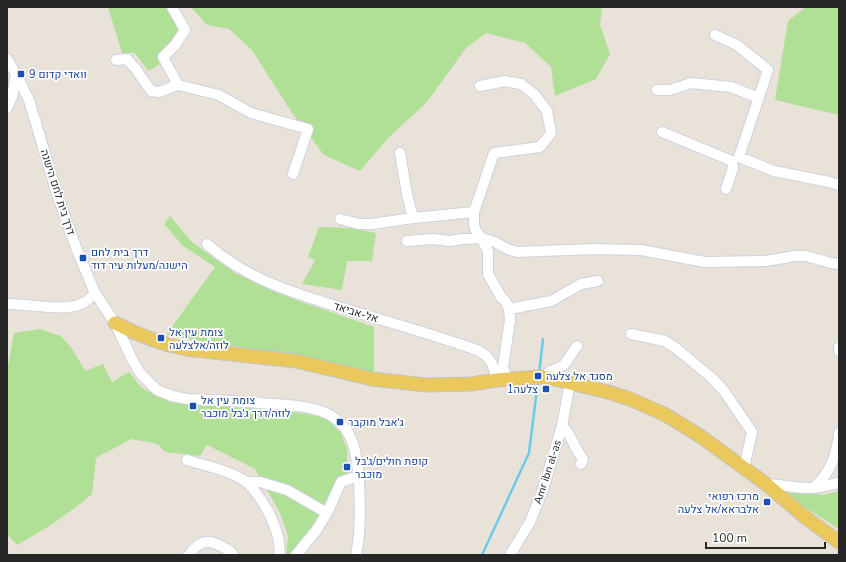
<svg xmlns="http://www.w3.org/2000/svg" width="846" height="562" font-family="'Nunito Sans',Heebo,sans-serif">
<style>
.green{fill:#b0df96}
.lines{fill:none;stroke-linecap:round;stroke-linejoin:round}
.stream{stroke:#6dcaea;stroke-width:2.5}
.minor-casing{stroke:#ced2e0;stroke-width:12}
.major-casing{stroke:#c3c3c3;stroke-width:15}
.minor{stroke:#fff;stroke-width:10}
.major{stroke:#ebc85c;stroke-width:13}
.transit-dot{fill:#1a4fb4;stroke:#fff;stroke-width:1.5}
.labels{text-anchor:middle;stroke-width:3.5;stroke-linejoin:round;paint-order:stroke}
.transit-label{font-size:11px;fill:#164399;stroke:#fff;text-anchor:start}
.street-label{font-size:11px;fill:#272727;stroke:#fff}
</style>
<rect width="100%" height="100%" fill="#e9e2d9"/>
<!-- green -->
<path class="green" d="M108,7H169L180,30L171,44L157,55L160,64L148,71L135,53H122Z
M191,7H602L600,25L610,54L596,79L555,96L551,67L525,43L486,33L466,48L427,102L388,138L360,171L324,155L290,110L252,50L229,29L207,25Z
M806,7H839V115L775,100L788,21Z
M170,216L192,242L235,273L293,299L374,327V373L290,354L204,342L166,335L215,267L183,246L164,224Z
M319,227L349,228L376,233L372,261H347L342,290L302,284L315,260L308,257Z
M40,329L61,336L73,350L85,371L103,364L112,382L129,372L142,388L161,398L185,404L273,410L308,414L327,419L341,433L347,449L348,474L336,480L318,518L289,555H286L288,536L280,513L255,469L207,445L200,456L165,452L158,444L131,439L96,458L92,494C69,514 44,530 17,545L7,534V366H8L14,333Z
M778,490L823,495L839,491V529Z"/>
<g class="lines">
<!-- stream -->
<path class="stream" d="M539,374L543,339
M482,555L529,453L538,381"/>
<!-- minor casing -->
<g class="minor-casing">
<path id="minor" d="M172,7L185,30L175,45L163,57L178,85L219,95L251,113L308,129L293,174
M715,35L737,45L768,70L739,157L774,171L829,182L839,185
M7,59L16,74L29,100L57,194L77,250L95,293L115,323L133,361L140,373L157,390L172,396L187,399C212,400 236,401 260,403C283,405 317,404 336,419C356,434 357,460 359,483C360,507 361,531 356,555
M116,60L127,59L135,68L151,91L159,92L178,85
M480,86L505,81L521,84L535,95L547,111L551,133L540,147L494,153L474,212V225L476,231L481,238L488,251V274L501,297L506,302L509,309L510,320L503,367L507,379
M657,90H670L691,83L731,87L759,98
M7,108L12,97L16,74
M662,132L732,161L733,168L726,189
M400,153L407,194L413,218L474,212
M340,219L359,224H372L413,218
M407,241L432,239L450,241L463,239L481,238L495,242L507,249L517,252L595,249L641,250L705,262L766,261L795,256H806L831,263L839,264
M207,244C247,280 299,295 349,310C392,323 435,335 477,350C492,358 493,364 497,380
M7,304C29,303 63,313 83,303C88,301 92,296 95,293
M509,309L551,301L581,284L598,281
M631,334L665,341L677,349L713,379L724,391L752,432L744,468
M839,347V351
M545,378L549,372L564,365L577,346
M562,426C573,436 574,449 583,459L581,464
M187,460C206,466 228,470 245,481C249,483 251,487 254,490C268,508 280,531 280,555
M247,482H260L287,490L327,513
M766,484C781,484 796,489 811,488C820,488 830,484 839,483
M814,487C831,473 837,454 839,433
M189,555C204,534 214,542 231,552L233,555
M296,555L316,531L327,513L341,482L358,476
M510,555L530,522L543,489L562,426L570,383"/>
</g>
<!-- major casing -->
<g class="major-casing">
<path id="major" d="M115,323C138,335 160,344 186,349L296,361L372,379L426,385L471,384L497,380L539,377L554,379L608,392L630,399L666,415L700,436L766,484L805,517L839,542"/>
</g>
<!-- minor -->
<use href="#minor" class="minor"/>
<!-- major -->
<use href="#major" class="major"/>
</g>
<!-- markers -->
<g class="transit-dot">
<rect x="17" y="70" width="8" height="8" rx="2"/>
<rect x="79" y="254" width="8" height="8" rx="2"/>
<rect x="157" y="334" width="8" height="8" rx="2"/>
<rect x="534" y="372" width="8" height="8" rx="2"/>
<rect x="542" y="385" width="8" height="8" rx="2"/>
<rect x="189" y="402" width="8" height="8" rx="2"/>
<rect x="336" y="418" width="8" height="8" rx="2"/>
<rect x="343" y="463" width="8" height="8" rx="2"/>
<rect x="763" y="498" width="8" height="8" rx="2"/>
</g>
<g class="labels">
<!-- transit labels -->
<g class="transit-label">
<text x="29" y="78">וואדי קדום 9</text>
<text x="91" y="256">דרך בית לחם<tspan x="91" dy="13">הישנה/מעלות עיר דוד</tspan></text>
<text x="169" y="336">צומת עין אל<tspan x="169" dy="13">לוזה/אלצלעה</tspan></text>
<text x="546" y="380">מסגד אל צלעה</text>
<text x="538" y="393" text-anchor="end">צלעה1</text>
<text x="201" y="404">צומת עין אל<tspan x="201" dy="13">לוזה/דרך ג׳בל מוכבר</tspan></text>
<text x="348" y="426">ג׳אבל מוקבר</text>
<text x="355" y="465">קופת חולים/ג׳בל<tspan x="355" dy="13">מוכבר</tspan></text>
<text x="759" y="500" text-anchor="end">מרכז רפואי<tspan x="759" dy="13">אלבראא/אל צלעה</tspan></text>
</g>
<!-- street labels -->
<g class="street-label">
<text transform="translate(58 192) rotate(72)" y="4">דרך בית לחם הישנה</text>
<text transform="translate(356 312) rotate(17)" y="4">אל-אביאד</text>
<text transform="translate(547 472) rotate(-72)" y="4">Amr ibn al-as</text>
</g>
</g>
<!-- border -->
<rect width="846" height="562" fill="none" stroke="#272727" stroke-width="16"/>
<!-- scale -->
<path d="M706 542v6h119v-6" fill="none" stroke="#272727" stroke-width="2"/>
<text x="712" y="542" font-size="12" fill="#272727" stroke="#ffffff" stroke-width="3" paint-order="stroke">100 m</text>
</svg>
